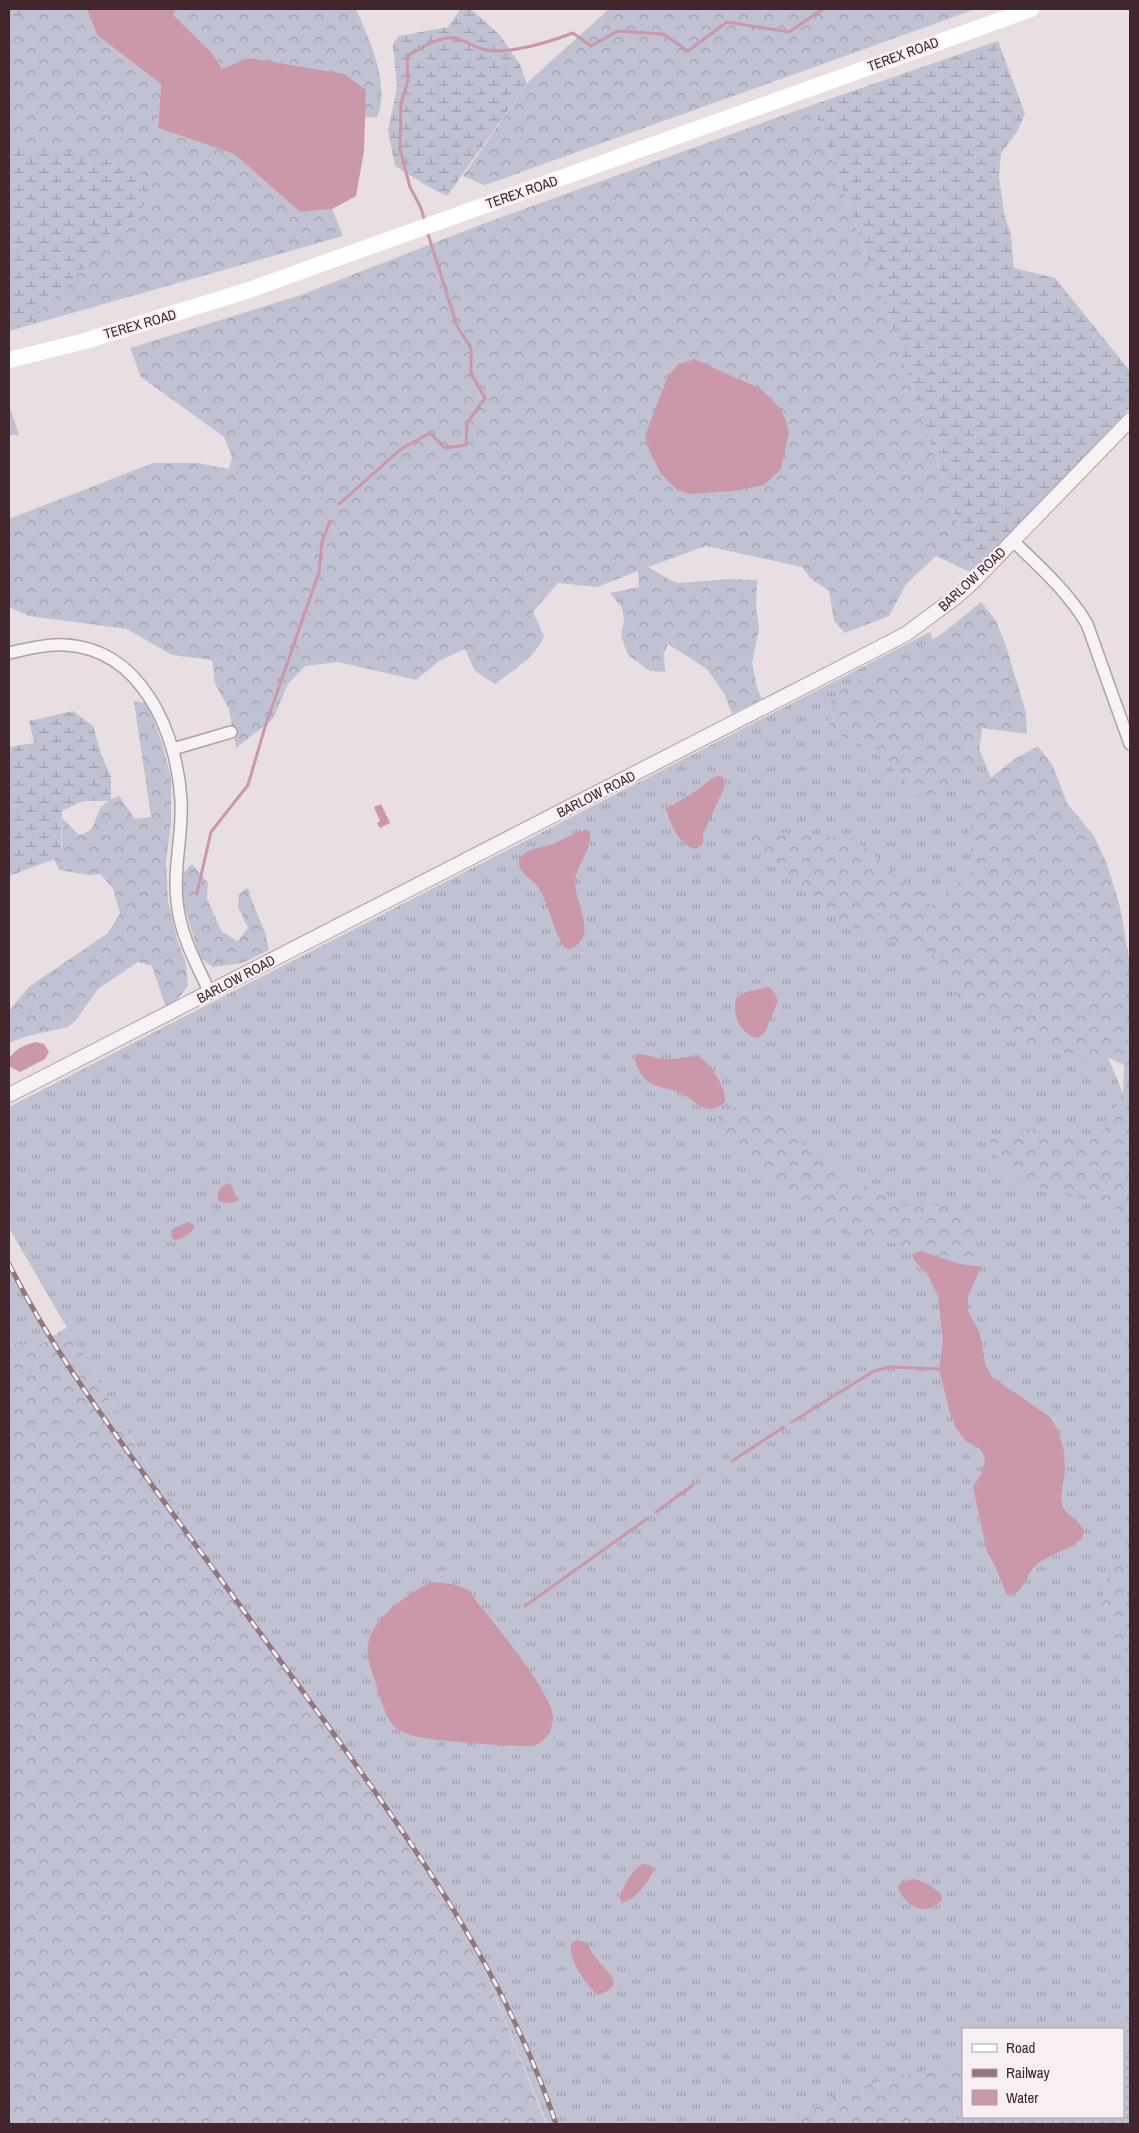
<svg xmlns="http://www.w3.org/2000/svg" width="1139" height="2133" font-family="'Archivo Narrow',sans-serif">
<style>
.grass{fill:url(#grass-tufts)}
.forest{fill:url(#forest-crowns)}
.wetland{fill:url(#wetland-marsh)}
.park{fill:url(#park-dots)}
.water{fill:#cb98aa}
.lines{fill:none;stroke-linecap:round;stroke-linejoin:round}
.stream{stroke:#cb98aa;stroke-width:3}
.minor-casing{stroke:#b0a0a4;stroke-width:14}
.tertiary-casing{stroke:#b0a0a4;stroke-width:16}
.minor{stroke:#f7f2f3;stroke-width:11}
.tertiary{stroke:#f7f2f3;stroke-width:14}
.secondary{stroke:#fff;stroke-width:16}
.rail-casing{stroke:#94777e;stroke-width:5}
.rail{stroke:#f7eff1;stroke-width:3;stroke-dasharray:9;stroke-linecap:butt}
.labels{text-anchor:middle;stroke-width:4.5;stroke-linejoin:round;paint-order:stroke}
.street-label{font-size:14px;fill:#41272d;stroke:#f7eff1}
</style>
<defs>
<pattern id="grass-tufts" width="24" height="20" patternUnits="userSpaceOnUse" patternTransform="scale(1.25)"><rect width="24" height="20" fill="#c0c2d4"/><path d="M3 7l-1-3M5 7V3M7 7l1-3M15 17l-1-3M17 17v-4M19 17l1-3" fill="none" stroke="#9e9eac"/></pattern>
<pattern id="forest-crowns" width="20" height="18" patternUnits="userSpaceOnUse" patternTransform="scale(1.25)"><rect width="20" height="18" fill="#c0c2d4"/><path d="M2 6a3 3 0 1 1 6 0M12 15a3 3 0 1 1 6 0" fill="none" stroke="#9e9eac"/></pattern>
<pattern id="wetland-marsh" width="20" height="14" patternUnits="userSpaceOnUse" patternTransform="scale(1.25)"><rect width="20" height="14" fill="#c0c2d4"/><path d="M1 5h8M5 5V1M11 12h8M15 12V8" fill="none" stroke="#9e9eac"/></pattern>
<pattern id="park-dots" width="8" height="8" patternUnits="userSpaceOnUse" patternTransform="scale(1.25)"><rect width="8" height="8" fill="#c0c2d4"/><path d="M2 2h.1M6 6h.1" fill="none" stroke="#9e9eac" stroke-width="1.8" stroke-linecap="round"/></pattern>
</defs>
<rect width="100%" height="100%" fill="#e9dfe2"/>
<!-- grass -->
<path class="grass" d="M930,632L1130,1110V2053L1123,2029H963V2114L934,2124H547L472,1939L267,1643L184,1529L9,1228V1107Z
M9,1264L50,1337L39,1345L9,1344Z"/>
<!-- forest -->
<path class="forest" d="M9,9H87L97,35L161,84L158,128L234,154L300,212L332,209L343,236L9,331Z
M176,9H356C369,38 391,86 377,117L365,118L366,90L222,69L212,53L172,15Z
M609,9H976L485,185L463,176L529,81Z
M812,105L889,316L974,574L936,556L906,584L889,616L845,633L834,621L829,591L810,578L802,567L706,546L648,567L672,581L679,583L730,579L757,580L756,608L759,629L752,662L757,688L762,699L732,714L725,695L707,669L668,644L664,653L665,672L650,671L628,655L621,636L624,621L622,608L610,593L639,587L638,571L597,587L558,583L533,612L544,636C536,657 512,671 495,684L475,671L465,649L439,661L416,680L338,662L305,666L288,684L273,719L236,748L229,709L215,684L212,660L172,655L127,629L29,616L9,607V519L153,463H198L229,469L232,457L224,437L141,377L130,348L301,295L477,226Z
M9,405L19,435H9Z
M981,602L996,621L1006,646L1026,713L1027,734L982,728L978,760L954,782L938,800L930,804C909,792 901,773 883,759C868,747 849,739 832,731L826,712L834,696L863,676L922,646L943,633Z
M134,701L147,703L162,743L171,778V822L166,862L168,901L177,939L186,963L188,986L174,1004L166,1008L152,966L138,962L98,989L76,1020L68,1027L27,1036L9,1043V1010L30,986L108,933L120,913L113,888L100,874L89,875L59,870L54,859L62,855V818L79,835C96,832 93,822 99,811C104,803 110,799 119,796L135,819L151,817Z
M1038,746L1053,766L1067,803L1094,836L1107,864L1120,907L1130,963V1214L1063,1192L1025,1184L1008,1173L994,1152L988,1135L1037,1129L1071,1140L1104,1131L1123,1094L1124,1065L1107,1057L1087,1059L1016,1040L958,997L934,956L846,924L805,892L775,864L750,846L745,838V833L755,828L791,834L855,839L901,878L922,893L932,908L974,869L969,834L974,791L1013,760Z
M192,864L208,883L207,899L222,932L238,941L248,928L238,907L239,895L246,888L251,892L249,894L265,932L269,950L243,963L213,967L200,958L186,912L181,885L184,872Z
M769,1106L804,1145L852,1178L902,1206L937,1205L963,1209L972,1225L982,1255L972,1266L954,1257L853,1234L813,1216L778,1184L737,1156L714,1123L727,1107Z
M67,1327L147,1466L472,1939L546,2124H9V1344L39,1345Z
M1116,1563L1130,1569V1573L1119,1588L1130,1602V1681L1101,1600L1105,1583Z
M1130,2019V2124H789L834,2095L884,2080L963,2062V2117H1123V2029H1094Z"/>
<!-- wetland -->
<path class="wetland" d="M9,9H31L24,12L9,31Z
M464,9H471L501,36L520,65L527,84L447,196L427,186L395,166L388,130L397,88L393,44L399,36L448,27L460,10Z
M998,41L1025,114L1017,132L1001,153L999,177L1004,213L1011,235L1014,268L1055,278L1130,371V408L974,574L889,316L812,105Z
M9,146L50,151L82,152L118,162L142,175L155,191L136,215L104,238L83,270L26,326L9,329Z
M73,711L93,726L101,754L111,777V801H83L62,811L61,846L63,856L9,876V747L34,743L29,721Z"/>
<!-- park -->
<path class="park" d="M1130,2053V2124H934L963,2114V2117H1123V2056Z"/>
<!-- water -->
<path class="water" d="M87,9H176L173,15L212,53L222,69L249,58L344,74L366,90L364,151L356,196L332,209L300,212L234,154L158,128L161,84L97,35Z
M694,359L761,389L782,410L789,432L781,469L764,485L733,491L689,494L677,490L661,474L650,452L645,436L668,376L678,365Z
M719,776L723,777L725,781L724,788L703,834V844L695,849C678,844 671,824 666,809L696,791L714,777Z
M381,804L390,823L380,828L377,823L380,821L374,807Z
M585,830L589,831C595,845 575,867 575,883C576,907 599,936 570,949L565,948C552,929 550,906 538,887C534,880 523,876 520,868C513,849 543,848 553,844C564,839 574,833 585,830Z
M767,987L772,989L778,1001L765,1032L758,1038C740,1035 732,1015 736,998L747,992Z
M36,1042L44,1044L49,1052L45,1059L20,1072L10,1067L9,1058C17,1048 24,1045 36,1042Z
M639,1054C650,1055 660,1060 670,1059C679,1059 689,1055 698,1057C710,1061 727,1089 725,1102C705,1120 695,1098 678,1092C660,1085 649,1089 639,1070C636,1065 634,1061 636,1056Z
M228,1183L232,1185L234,1194L239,1199C234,1204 225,1204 219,1201C216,1192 220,1187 228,1183Z
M188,1222L194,1225V1229L183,1238L175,1240L172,1238L171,1230Z
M920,1251L960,1264L981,1267L968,1296V1311L979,1331L986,1366L992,1377L1050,1417L1058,1430L1064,1451L1065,1471L1061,1497L1063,1508L1069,1515L1077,1521L1084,1530C1083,1533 1083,1536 1082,1538C1079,1545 1044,1557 1036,1565C1026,1573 1021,1601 1006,1593L995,1566L987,1552L973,1487L982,1472L985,1458L981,1450L966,1441L956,1428L950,1413L939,1369L943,1342L938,1296L927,1273L914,1260L912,1254Z
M431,1582L453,1584L468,1590C485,1613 555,1694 553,1719C552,1730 546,1741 535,1745C527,1749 426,1740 414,1736C409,1735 397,1730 394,1726C386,1719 379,1695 376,1684C373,1675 369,1665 368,1655C363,1623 406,1595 431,1582Z
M642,1864C648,1864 650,1865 654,1870C649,1882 635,1900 622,1903L619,1897C625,1886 631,1870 642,1864Z
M914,1879C924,1881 936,1888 942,1896V1900C926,1917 905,1908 898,1887L902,1882Z
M576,1940L586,1942C590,1950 595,1956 600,1963C610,1975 626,1986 598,1995C585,1984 569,1961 571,1944Z"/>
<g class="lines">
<!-- stream -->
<path class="stream" d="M425,222L421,208L410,187L400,149L401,104L408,80L407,56C419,49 440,36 454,38C470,41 478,52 498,51C523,50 549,42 573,33L591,46L618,31L663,34L688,51L727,22L789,32L823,9
M339,504L401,449L430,433L445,448L466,445L467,423L485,398L471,373V348L457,326L427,231
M197,893L211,832L248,785L265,727L319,572L322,542L330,521
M792,1422L874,1371L890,1367L939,1369
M732,1461L784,1427
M656,1512L693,1485
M525,1606L648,1518"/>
<!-- minor casing -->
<g class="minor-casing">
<path id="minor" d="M1013,541C1040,567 1068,592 1087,624L1130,744
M9,653C27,649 46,644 65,645C142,649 177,733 181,800C183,834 173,867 177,901C180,935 196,963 210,993
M173,749L231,732"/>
</g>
<!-- tertiary casing -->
<g class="tertiary-casing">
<path id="tertiary" d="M9,1095L906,634L956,597L972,583L1130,420"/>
</g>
<!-- minor -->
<use href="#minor" class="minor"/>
<!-- tertiary -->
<use href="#tertiary" class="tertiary"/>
<!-- secondary -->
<path class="secondary" d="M9,360L85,341L246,291L1031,9"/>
<!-- rail casing -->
<g class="rail-casing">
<path id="rail" d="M9,1264C49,1344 102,1416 154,1488C215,1571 275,1654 336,1737C424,1859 508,1980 556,2124"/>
</g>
<!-- rail -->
<use href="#rail" class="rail"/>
</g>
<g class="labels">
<!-- street labels -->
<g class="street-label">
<text transform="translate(903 54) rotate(-20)" y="5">TEREX ROAD</text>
<text transform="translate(522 192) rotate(-19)" y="5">TEREX ROAD</text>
<text transform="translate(140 324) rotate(-16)" y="5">TEREX ROAD</text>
<text transform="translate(972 579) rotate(-43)" y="5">BARLOW ROAD</text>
<text transform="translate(596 794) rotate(-27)" y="5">BARLOW ROAD</text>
<text transform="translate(236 979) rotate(-28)" y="5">BARLOW ROAD</text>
</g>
</g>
<!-- border -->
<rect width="1139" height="2133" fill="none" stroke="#41272d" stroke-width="20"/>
<!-- legend -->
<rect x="962" y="2028" width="162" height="90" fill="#f7eff1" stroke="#ae9fa3"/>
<rect x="972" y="2044" width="25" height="8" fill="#ffffff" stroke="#ae9fa3"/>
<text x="1006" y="2053" font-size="15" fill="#41272d">Road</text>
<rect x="972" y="2069" width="25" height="8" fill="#94777e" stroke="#ae9fa3"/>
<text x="1006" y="2078" font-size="15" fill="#41272d">Railway</text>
<rect x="972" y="2090" width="25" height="15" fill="#cb98aa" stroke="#ae9fa3"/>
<text x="1006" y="2103" font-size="15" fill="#41272d">Water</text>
</svg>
